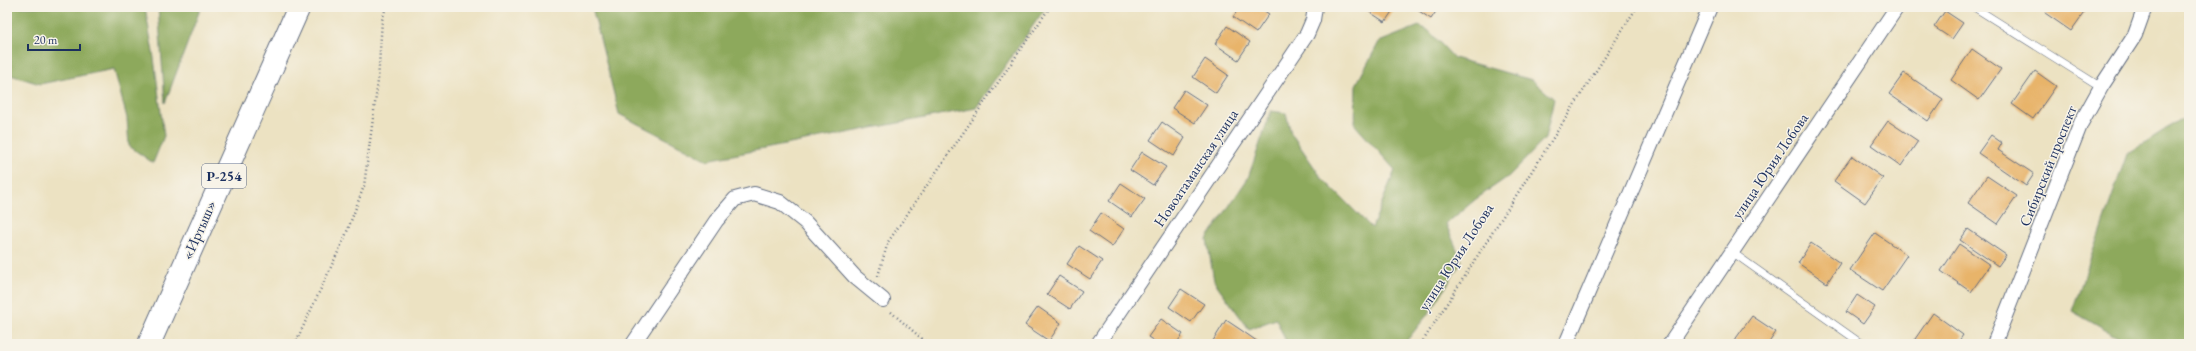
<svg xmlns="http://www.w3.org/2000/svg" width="2196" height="351" font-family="'EB Garamond',serif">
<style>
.forest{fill:#8da95b;stroke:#546c5c}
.building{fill:#e8b46b}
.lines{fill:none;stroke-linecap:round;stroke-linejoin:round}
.service-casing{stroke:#646e81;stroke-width:8}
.minor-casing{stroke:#646e81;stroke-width:16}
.trunk-casing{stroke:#646e81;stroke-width:24}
.path{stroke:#646e81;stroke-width:2.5;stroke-dasharray:1 3;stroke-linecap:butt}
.service{stroke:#fff;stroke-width:7}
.minor{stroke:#fff;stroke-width:14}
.trunk{stroke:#fff;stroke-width:22}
.labels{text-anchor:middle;stroke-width:3;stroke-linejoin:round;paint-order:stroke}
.shield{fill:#f7f3e8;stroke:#5d6a87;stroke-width:1}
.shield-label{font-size:14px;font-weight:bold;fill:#1b2f5e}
.street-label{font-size:15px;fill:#1b2f5e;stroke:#f7f3e8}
</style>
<rect width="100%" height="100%" fill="#f7f3e8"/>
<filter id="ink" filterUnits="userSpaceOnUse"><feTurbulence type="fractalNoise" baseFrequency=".025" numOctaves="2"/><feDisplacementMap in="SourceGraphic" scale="8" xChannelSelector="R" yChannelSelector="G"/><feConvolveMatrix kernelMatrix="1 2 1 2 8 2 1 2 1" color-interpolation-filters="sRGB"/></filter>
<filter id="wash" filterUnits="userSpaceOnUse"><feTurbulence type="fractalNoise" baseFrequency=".012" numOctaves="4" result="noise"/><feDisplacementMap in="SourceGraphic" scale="16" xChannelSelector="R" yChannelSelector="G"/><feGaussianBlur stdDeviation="0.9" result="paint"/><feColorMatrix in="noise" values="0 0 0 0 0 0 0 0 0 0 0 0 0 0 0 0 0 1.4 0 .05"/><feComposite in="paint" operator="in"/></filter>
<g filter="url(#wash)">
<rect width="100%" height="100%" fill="#ece2c2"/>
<!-- forest -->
<path class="forest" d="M7,7H145L154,58L164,136L153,163L129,146L127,118L114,69L40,84L7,74Z
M158,7H201L165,103Z
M592,7H1046L976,108L707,160L619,114Z
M1419,26L1428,30L1454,58L1532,80L1554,99L1545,139L1509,176L1476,199L1446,224L1462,261L1432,309L1404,344H1287L1276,319L1249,329L1214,281L1207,239L1248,178L1271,111L1286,113L1291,133L1321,177L1372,228L1395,170L1355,125L1356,85L1379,42Z
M2189,114V344H2116L2119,338L2072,311L2127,154Z"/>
<g id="blocks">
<!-- building -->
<path class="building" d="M1240,7H1258L1269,14L1256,33L1233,17Z
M1362,7H1395L1385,22Z
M1413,7H1439L1431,19Z
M2049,7H2088L2071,31L2045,13Z
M1945,11L1963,23L1952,39L1934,27Z
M1227,26L1250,42L1238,60L1215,44Z
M1972,49L2001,69L1979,100L1951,80Z
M1205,59L1228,75L1216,93L1193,77Z
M2035,71L2056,86L2033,119L2012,104Z
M1904,73L1943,99L1928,121L1889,94Z
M1184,90L1207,105L1195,123L1172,108Z
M1888,121L1918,141L1901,166L1871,145Z
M1162,122L1185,138L1174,156L1150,140Z
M1991,135L2002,143L1998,150L2034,174L2026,186L1978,153Z
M1142,152L1166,167L1153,185L1130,170Z
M1852,156L1883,178L1865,203L1834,181Z
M1987,176L2017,196L1998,224L1968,203Z
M1121,183L1145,199L1132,217L1109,201Z
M1101,213L1124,229L1112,247L1089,231Z
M1968,229L2006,255L1998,266L1960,240Z
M1875,233L1907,255L1882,291L1850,270Z
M1811,243L1840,263L1827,283L1798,263Z
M1959,244L1990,265L1971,292L1941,271Z
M1079,246L1102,261L1090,279L1067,264Z
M1059,276L1082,291L1070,309L1047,294Z
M1181,289L1204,304L1191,322L1169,307Z
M1857,295L1875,307L1863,324L1846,312Z
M1038,307L1061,323L1049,341L1025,325Z
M1933,313L1963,335L1957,344H1922L1915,339Z
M1752,316L1776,332L1768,344H1738L1734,341Z
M1161,319L1183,334L1176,344H1159L1148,337Z
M1226,320L1241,330L1261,344H1211Z"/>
</g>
</g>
<g filter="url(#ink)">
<use href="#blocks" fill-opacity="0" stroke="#646e81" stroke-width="1"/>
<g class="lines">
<!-- service casing -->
<g class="service-casing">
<path id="service" d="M1974,7L2101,87
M1732,252L1862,344"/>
</g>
<!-- minor casing -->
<g class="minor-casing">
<path id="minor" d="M633,344L716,221L735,199L754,194L780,202L805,222L855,277L883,300
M1098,344L1307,34L1313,20L1315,7
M1566,344L1710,7
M1670,344L1897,7
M1994,344L2081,123L2101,87L2135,35L2145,7"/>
</g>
<!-- trunk casing -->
<g class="trunk-casing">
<path id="trunk" d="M149,344L299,7"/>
</g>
<!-- path -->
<path class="path" d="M878,276L888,242L1050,7
M891,312L928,344
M295,344L345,237L364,186L378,81L382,20L386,7
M1421,344L1637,7"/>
<!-- service -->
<use href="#service" class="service"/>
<!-- minor -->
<use href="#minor" class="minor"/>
<!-- trunk -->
<use href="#trunk" class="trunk"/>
</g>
</g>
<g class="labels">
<!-- shield labels -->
<rect class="shield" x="202" y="164" width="44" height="24" rx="3"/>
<g class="shield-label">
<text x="224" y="181">Р-254</text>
</g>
<!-- street labels -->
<g class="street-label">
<text transform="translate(1770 166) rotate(-56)" y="5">улица Юрия Лобова</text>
<text transform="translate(2048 166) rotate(-68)" y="5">Сибирский проспект</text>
<text transform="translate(1196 168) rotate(-56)" y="5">Новоатаманская улица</text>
<text transform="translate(199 230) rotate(-66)" y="5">«Иртыш»</text>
<text transform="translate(1456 257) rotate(-57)" y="5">улица Юрия Лобова</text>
</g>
</g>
<!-- margin -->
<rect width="2196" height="351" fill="none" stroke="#f7f3e8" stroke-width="24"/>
<!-- scale -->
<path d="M28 44v6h52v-6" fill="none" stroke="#1b2f5e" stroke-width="2"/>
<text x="34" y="44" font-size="12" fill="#1b2f5e" stroke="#f7f3e8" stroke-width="3" paint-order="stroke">20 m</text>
</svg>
